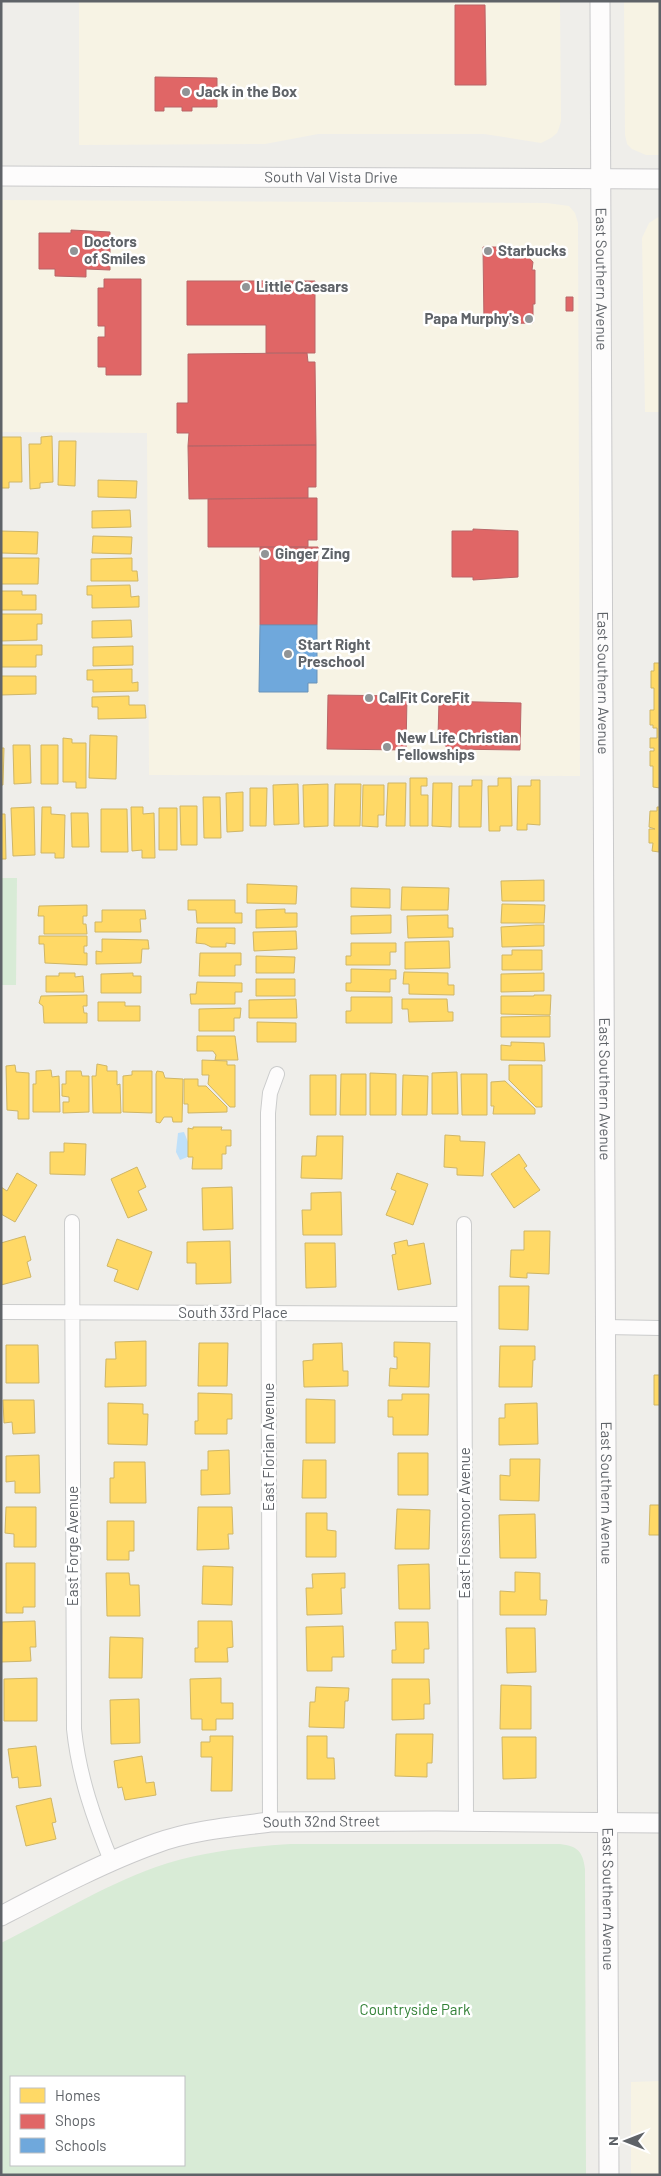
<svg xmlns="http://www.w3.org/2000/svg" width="661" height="2176" font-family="Barlow,sans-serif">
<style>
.commercial{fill:#f7f3e4}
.green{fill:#d8ebd6;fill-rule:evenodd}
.water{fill:#bfe0f9}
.homes{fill:#ffd966;stroke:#cfb667}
.shops{fill:#e06666;stroke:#b96567}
.schools{fill:#6fa8dc;stroke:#6a93b9}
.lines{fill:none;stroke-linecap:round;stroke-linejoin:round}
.street-casing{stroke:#cbcccc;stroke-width:16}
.secondary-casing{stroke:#cacacb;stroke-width:21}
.street{stroke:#fdfcfc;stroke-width:14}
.secondary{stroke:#fdfcfc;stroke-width:19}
.poi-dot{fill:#919496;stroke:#fff;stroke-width:2}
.labels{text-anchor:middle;stroke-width:5;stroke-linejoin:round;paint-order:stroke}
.poi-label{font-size:15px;font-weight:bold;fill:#5f6368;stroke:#fff;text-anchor:start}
.street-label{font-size:15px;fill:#5f6368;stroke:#fff}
.park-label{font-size:15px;fill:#348238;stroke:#fff}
</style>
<rect width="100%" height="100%" fill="#efeeea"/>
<!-- commercial -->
<path class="commercial" d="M79,1H560L561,121L559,128L557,133L551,138L541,143L484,134H318L265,144L79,145Z
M624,1H660V155H646L632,149L627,144L625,135Z
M1,200L547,203L569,206L575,213L578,223L580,776L149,775L147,433L1,432Z
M660,216V412H645L642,238L649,223Z
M660,2081V2175H631V2082Z"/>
<!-- green -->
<path class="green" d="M1,878H17L16,985H1Z
M290,1844H560C577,1846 583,1851 585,1869L586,2175H1V1943C52,1918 102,1886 156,1867C199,1852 245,1847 290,1844ZM11,2077H184V2165H11Z"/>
<!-- water -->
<path class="water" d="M184,1132L190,1147V1156L180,1160L176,1152L178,1133Z"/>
<!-- homes -->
<path class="homes" d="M52,436L53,482L40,483V488L30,489L29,444H41V437Z
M1,437H21L22,482H9V488H1Z
M59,441H76L75,486L58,485Z
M98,480L137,481L136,498L98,497Z
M130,510L131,527L92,528V511Z
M1,531L38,532L37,554L1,553Z
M93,536L132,537L131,554L92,553Z
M1,558H39L38,584H1Z
M132,558V571H137L138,581H91V559Z
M130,585L131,597L139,596V607L92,608V595H87V586Z
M1,591H22V595H36V610H1Z
M1,614H42V624H37V640L1,641Z
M131,620L132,637L92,638V621Z
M1,645H42V655H36V667H1Z
M133,646V665L93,666V647Z
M654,663H660V788L653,787V766H650V751H654V748H650V738H657V728H653V725H650V710H654V688H651V671H654Z
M132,669V683L138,682V691L93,692V680H87V670Z
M1,676H36V694L1,695Z
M129,696V705H145L146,718L98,719V707H92V697Z
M90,735L117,736L116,779L89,778Z
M63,738L72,739V743H86V788H76V782H63Z
M13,745H30L31,783L14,784Z
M41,745H58V784H41Z
M1,748H4L3,785H1Z
M410,778H427V786H421V795H428V826H410Z
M498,778H511L512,826H500V831H489L488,786H498Z
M472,780H482L481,827H459V786H472Z
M531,780H540V825L527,824V830H517L518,786H531Z
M388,783H406L405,826H386Z
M433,783H452L451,827L432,826Z
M298,784L299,824L274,825L273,785Z
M328,784V826L304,827L303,785Z
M335,784H361L360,826H334Z
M363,785H384V815H378V827L362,826Z
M250,788H267L266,826H250Z
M243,792V831L227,832L226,793Z
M203,797H220L221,838H204Z
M180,806H197V845H181Z
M34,807L35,855L13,856L11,808Z
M42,807H51V814L65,815L64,858H55V853H41Z
M131,807H143V814L154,813L155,858H142V850L132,851Z
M657,807H660L659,852L652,851L653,843H649V829H655L649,827L650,811H657Z
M159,808H177V850H159Z
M101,809H127L128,852H101Z
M71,813H88L89,847H72Z
M1,814H5L6,859H1Z
M544,880V901H502L501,881Z
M247,884L297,886L296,904L247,903Z
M402,887L449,888L448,910H401Z
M351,888L390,889V908L351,907Z
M188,900H235V913H242V923H197L196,910H188Z
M502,904L545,905L544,923H501Z
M87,905V916H83V924H86L87,934H44V916H38L39,906Z
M285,909V913H297V927L256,928V910Z
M102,910H145L146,919H140L141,932H95V922H102Z
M391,915V933L351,934V916Z
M448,915V928H453V937L408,938L407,916Z
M536,925H544V946L502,947L501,927Z
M197,928H235V944L226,943V947H211L205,944L196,943Z
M296,931L297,949L254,951L253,932Z
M39,936H87V946H84V953H87V965L45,963L44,944H39Z
M102,939L148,940L149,949H142L141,963L96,964V951L102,952Z
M449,941L450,968L405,969V942Z
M351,943H396V952H390V965H346V956H351Z
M512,950H542V970H502V955H512Z
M200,953H241V965H235V976H199Z
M256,956L295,957L294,973H256Z
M351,969L396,970V979H390V992L346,991V983H351Z
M404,972L448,973V985H454V995L409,994V984H403Z
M59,973H75V977L83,976L84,992H46V976H59Z
M133,973V976H141V993H101V974Z
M544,973V991L501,992V974Z
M256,979H295V996H256Z
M197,982L242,983V992H235V1004H191L190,994H196Z
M87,995V1006H83L84,1013H87V1023H44L43,1006L39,1003L41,996Z
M534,995H551L550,1015L501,1014V996H534Z
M351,997H392V1023H346V1011H351Z
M296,999L297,1018H249V1000Z
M402,999H447L448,1012H453V1021L409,1022L408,1009H402Z
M98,1002H125V1006H140V1021H98Z
M241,1008L240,1018H234V1031H199V1009Z
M550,1016V1037H501V1017Z
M257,1022L296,1023V1042H257Z
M197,1036H235L238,1060H215L216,1055L213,1051H197Z
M511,1042L544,1043L545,1061L501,1060V1045L511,1046Z
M202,1060L227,1061V1065H235V1107H230L208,1084L209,1075H202Z
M97,1064L107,1066V1071H117V1085L120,1084L121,1113H93L92,1076H96Z
M15,1065L16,1072L29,1073V1119H18V1111L7,1110L6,1066Z
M509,1065H542V1107H536L509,1080Z
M51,1070L52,1077L59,1076L60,1112H33V1084H36V1071Z
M66,1071H81L82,1076H89V1112L63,1113V1102H69V1097L62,1096V1084H66Z
M132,1071H152V1113L123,1112V1076L132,1075Z
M157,1071L163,1072L165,1078L183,1079L182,1122H173L172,1117H164L160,1123L156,1122V1074Z
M457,1072L458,1114H432V1073Z
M370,1073L396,1074V1115H370Z
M341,1074H366V1115H340Z
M461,1074H487V1115H462Z
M310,1075H336V1115H310Z
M403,1075L428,1076L427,1115H402Z
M184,1079H198V1086H206L227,1107V1112L188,1113V1104H184Z
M505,1081L535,1109V1114H493L494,1106H491V1082Z
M193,1127H222L221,1130H231V1146H226V1154H222V1169H192L193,1157H188V1128L193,1129Z
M445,1135L460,1136V1141L485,1142L483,1176L457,1175V1168L444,1167Z
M317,1136H343L342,1179L301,1178L302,1156H316Z
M64,1143L86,1144L85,1175L50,1174V1152H64Z
M519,1154L527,1166L524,1168L540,1190L514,1208L491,1174Z
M137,1167L146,1187L138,1191L147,1210L128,1218L111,1179Z
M17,1173L37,1185L15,1222L1,1214V1187L7,1191Z
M397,1173L428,1184L413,1225L386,1215L396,1191L391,1189Z
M232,1187L233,1229L203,1230L202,1188Z
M341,1192L342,1235H303L302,1210H311V1193Z
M524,1231H550L549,1274L527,1273V1278L510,1277L511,1250H524Z
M25,1236L31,1260L27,1262L31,1277L1,1285V1243Z
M117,1239L152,1252L138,1290L114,1281L118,1270L107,1266Z
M407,1240L408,1246L424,1243L431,1284L398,1290L392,1255L396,1254L394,1243Z
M230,1241L231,1283L196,1284V1263H187V1242Z
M305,1243H335L336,1287L306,1288Z
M499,1286H529L528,1330L499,1329Z
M146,1341V1386L105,1387L106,1359H116L115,1342Z
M394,1342L430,1343L429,1387L389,1386L390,1368L397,1369V1357H394Z
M199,1343H228L227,1386H198Z
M342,1343L343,1371H348V1386L304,1387L303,1361L313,1360V1344Z
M6,1345H38L39,1383H6Z
M500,1346H535V1360H533L532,1387H499Z
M654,1375H660V1405H654Z
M198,1393L232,1394V1419H227V1434H195V1421H198Z
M402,1394H429L428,1435H393V1417H388V1400H402Z
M306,1399L335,1400V1443H306Z
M3,1400H34L35,1433L13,1434L12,1422L4,1423Z
M108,1403L143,1404V1414H148L147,1445L108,1444Z
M537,1403L538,1444L499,1445V1418H505V1404Z
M229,1450L230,1494L201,1495V1470H208V1451Z
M398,1453H428V1495H398Z
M39,1455L40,1493H15V1481L6,1482V1456Z
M510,1459H540L539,1501L500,1500V1475L510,1476Z
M303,1460H326V1498H302Z
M114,1462H145L146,1503H110V1478H114Z
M650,1505H660V1535H649Z
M6,1507H36V1547H14V1534L5,1533Z
M198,1507H232L233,1534H228L229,1549L197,1550Z
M397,1509L430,1510L429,1549H395Z
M306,1513H327V1530L336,1531V1557H306Z
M535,1514L536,1558H500L499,1515Z
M107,1521H134V1551H129V1560H107Z
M6,1563H35V1607H23V1613H6Z
M429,1564L430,1609H399L398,1565Z
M203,1566L233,1567L232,1605L202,1604Z
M515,1572L540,1573V1600H547L546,1615H500V1591L515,1592Z
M106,1573H129L130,1585H139L140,1616H107Z
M345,1573V1588H341L342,1614L307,1615L306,1588H313L312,1574Z
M35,1621L36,1647H30L31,1661L1,1662L2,1622Z
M198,1621H232L233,1647L227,1648L228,1662H195V1648H198Z
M395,1622H428L429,1649H424V1663H392V1650H396Z
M343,1626L344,1657H332V1671H307L306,1627Z
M506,1628H535L536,1672L507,1673Z
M110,1637L143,1638L142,1678H109Z
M37,1678V1721H4V1679Z
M221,1678V1703H233V1719H216V1730H202V1719H191L190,1679Z
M392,1679H429L430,1704H424V1719L392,1720Z
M501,1685L531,1686V1729H500Z
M316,1687L349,1688L348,1701H345L344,1728L309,1727L310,1702H315Z
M139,1699L140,1743L111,1744L110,1700Z
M396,1734H433L432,1763H427V1777L395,1776Z
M210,1736H233L232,1791H211L212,1757H201V1742H210Z
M307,1736H327V1758H334L335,1779H307Z
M502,1737H536V1778L503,1779Z
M36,1746L41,1786L19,1788L18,1777L12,1778L8,1749Z
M142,1756L146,1783L154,1782L156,1795L125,1800L122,1787L118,1788L114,1761Z
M51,1798L56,1822L52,1823L56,1839L26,1846L16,1806Z"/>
<!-- shops -->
<path class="shops" d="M455,5H485L486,85H455Z
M155,77L217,78V107H192V111H182V107H164V111H155Z
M71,230L110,232V270L86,269V277L55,276V269H39V233H71Z
M483,247H519L533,262L532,270H535V304H533V323L484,324Z
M104,279H141V375H106V367H98V337H105V326H98V288H104Z
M187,281H315V353H266V325H187Z
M566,297H573V311H566Z
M307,353L308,362H315L316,445L188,446L189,433H177V403H188V354Z
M316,445V487H308V498L189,499L188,446Z
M308,498H317V540H308V547H208V499Z
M473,529L518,531V577L473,580V577H452V531H473Z
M260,547H318L317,625H260Z
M328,695L407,696L406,750L327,749Z
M439,701L521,703L520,750L448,749L438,736Z"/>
<!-- schools -->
<path class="schools" d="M260,625H317V683H308V692H259Z"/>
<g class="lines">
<!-- street casing -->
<g class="street-casing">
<path id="street" d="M72,1222L74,1729C79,1777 94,1819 112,1863
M464,1224L466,1821
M1,1312L464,1314
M606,1327L660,1328
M270,1822L268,1113L270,1093L277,1074"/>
</g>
<!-- secondary casing -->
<g class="secondary-casing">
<g id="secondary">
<path id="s1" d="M600,1L609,2175"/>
<path id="s2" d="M1,176L660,179"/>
<path id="s3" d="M1,1916C49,1891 106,1861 157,1843C193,1830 233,1827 270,1822L436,1821L660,1823"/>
</g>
</g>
<!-- street -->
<use href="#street" class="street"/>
<!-- secondary -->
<use href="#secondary" class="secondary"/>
</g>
<!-- markers -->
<g class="poi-dot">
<circle cx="186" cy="92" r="5"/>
<circle cx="74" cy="251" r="5"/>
<circle cx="488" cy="251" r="5"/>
<circle cx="246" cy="287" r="5"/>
<circle cx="529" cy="319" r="5"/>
<circle cx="265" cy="554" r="5"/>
<circle cx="288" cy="654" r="5"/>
<circle cx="369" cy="698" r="5"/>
<circle cx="387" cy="747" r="5"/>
</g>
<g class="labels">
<!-- poi labels -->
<g class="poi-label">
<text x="196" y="97">Jack in the Box</text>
<text x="84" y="247">Doctors<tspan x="84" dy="17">of Smiles</tspan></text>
<text x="498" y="256">Starbucks</text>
<text x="256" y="292">Little Caesars</text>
<text x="519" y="324" text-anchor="end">Papa Murphy's</text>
<text x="275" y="559">Ginger Zing</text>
<text x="298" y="650">Start Right<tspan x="298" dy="17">Preschool</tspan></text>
<text x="379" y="703">CalFit CoreFit</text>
<text x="397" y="743">New Life Christian<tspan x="397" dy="17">Fellowships</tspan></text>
</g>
<!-- street labels -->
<g class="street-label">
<text dy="5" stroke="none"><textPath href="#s2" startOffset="330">South Val Vista Drive</textPath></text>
<text dy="5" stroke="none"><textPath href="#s1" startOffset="278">East Southern Avenue</textPath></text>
<text dy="5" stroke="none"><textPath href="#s1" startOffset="682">East Southern Avenue</textPath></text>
<text dy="5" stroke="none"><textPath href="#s1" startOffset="1088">East Southern Avenue</textPath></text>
<text x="233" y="1318">South 33rd Place</text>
<text transform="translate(269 1447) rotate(-90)" y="5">East Florian Avenue</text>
<text dy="5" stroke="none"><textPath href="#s1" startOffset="1492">East Southern Avenue</textPath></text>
<text transform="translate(465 1523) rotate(-90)" y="5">East Flossmoor Avenue</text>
<text transform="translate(73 1546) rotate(-90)" y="5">East Forge Avenue</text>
<text dy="5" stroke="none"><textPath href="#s3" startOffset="339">South 32nd Street</textPath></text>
<text dy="5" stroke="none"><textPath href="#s1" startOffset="1898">East Southern Avenue</textPath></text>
</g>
<!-- park labels -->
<g class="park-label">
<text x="415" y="2015">Countryside Park</text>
</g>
</g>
<!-- border -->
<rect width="661" height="2176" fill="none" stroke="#5f6368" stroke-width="5"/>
<!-- legend -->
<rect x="10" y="2076" width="175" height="90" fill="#ffffff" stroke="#bfc1c3"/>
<rect x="20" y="2088" width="25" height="15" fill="#ffd966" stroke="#bfc1c3"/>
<text x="55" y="2101" font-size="15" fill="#5f6368">Homes</text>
<rect x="20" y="2114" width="25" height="15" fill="#e06666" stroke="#bfc1c3"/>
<text x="55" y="2126" font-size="15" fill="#5f6368">Shops</text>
<rect x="20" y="2138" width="25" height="15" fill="#6fa8dc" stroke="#bfc1c3"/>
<text x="55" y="2151" font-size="15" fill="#5f6368">Schools</text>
<!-- north arrow -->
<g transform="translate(626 2141) rotate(270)" stroke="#ffffff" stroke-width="4" paint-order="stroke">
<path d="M0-4L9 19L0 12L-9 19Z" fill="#5f6368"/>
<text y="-8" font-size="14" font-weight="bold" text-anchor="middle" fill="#5f6368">N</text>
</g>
</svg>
